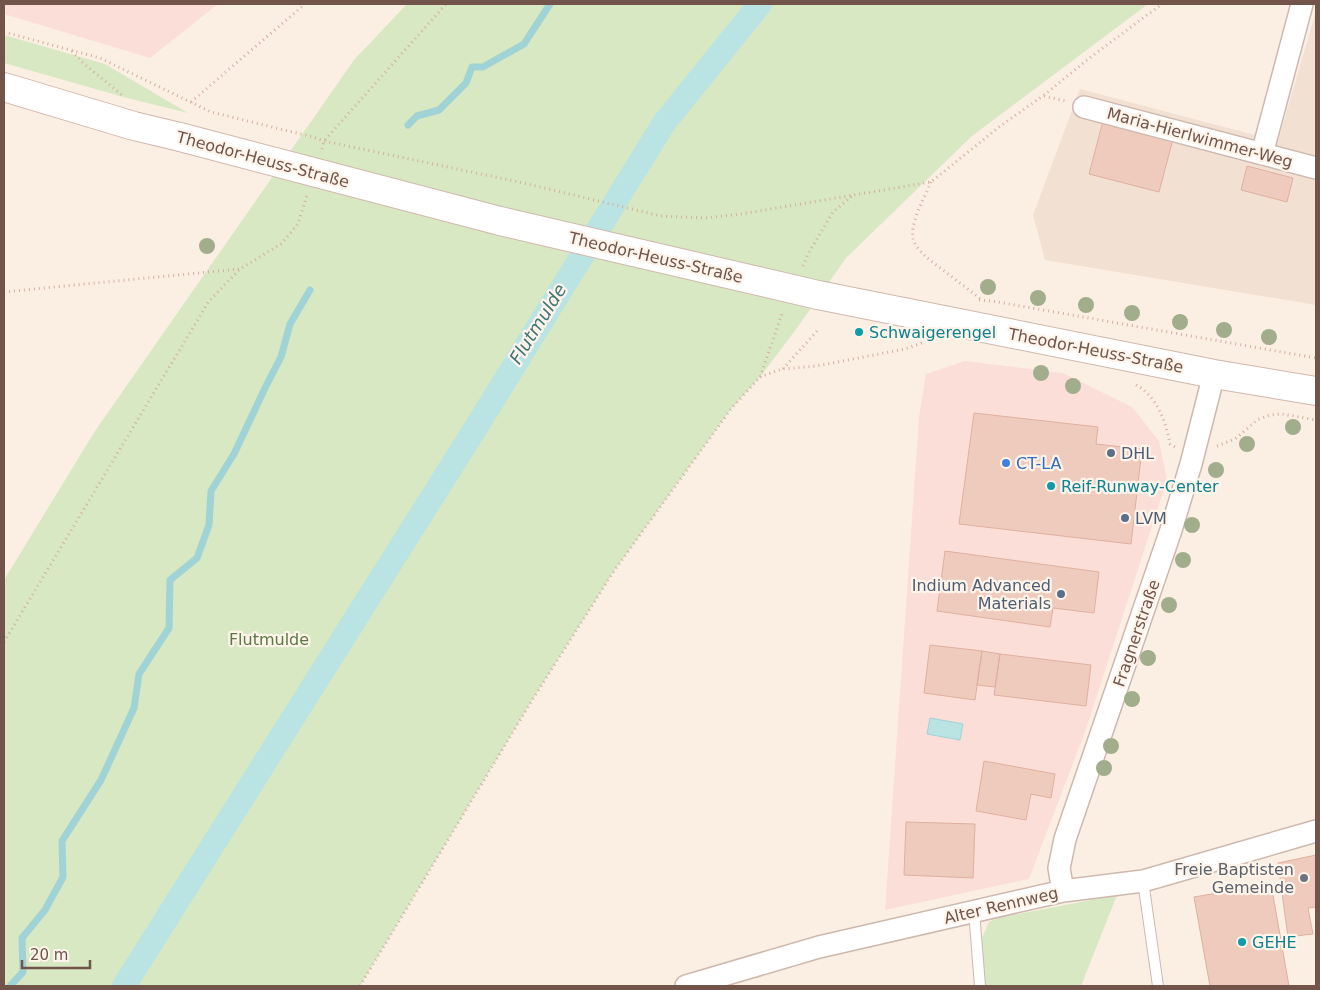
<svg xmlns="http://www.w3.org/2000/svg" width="1320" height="990" font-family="'DejaVu Sans',sans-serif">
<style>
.residential{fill:#f2e0d3}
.commercial{fill:#fbded8}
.green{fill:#d7e8c3}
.water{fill:#bae3e4;stroke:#a0d3d5}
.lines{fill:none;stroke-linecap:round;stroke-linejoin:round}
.stream{stroke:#a0d3d5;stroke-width:7}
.canal{stroke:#bae3e4;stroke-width:24}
.building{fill:#efcbbd;stroke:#e1af9e}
.lane-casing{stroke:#ceb8ae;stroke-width:12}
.street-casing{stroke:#ceb8ae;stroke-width:24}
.secondary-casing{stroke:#d1b7ab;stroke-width:30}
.path{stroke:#d4aea0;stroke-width:3;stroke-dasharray:1 4;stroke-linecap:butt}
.lane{stroke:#fff;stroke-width:10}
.street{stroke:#fff;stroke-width:21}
.secondary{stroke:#fff;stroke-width:28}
.secondary-bridge-casing{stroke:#d1b7ab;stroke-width:30;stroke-linecap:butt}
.secondary-bridge{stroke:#fff;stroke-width:28}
.tree{fill:#a2ae8b}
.culture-dot{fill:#0f9aa8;stroke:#fef4ea;stroke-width:2}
.service-dot{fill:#5c6f8a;stroke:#fef4ea;stroke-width:2}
.shop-dot{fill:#3f7fe0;stroke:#fef4ea;stroke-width:2}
.worship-dot{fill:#6b7280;stroke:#fef4ea;stroke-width:2}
.labels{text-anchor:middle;stroke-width:4.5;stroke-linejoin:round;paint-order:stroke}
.street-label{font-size:16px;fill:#72544b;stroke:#fef4ea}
.culture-label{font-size:16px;fill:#0d838f;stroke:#fef4ea;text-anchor:start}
.service-label{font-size:16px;fill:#4e5e75;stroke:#fef4ea;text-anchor:start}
.shop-label{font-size:16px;fill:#366cbe;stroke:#fef4ea;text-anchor:start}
.park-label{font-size:16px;fill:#597843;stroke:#fef4ea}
.worship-label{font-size:16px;fill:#5b616d;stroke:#fef4ea;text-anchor:end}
.water-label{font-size:18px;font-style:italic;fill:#407577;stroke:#fef4ea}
</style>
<rect width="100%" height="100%" fill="#fbefe4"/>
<!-- residential -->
<path class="residential" d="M1316,11V305L1045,260L1033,215L1080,89L1278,141Z"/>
<!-- commercial -->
<path class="commercial" d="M4,4H218L150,58L4,14Z
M965,361L1063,373L1132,407L1159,441L1167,480L1086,729L1029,879L885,910L919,417L926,374Z"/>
<!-- green -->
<path class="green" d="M407,4H1148L972,136L846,258L797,328L760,377L731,409L614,571L531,702L360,986H4V580L95,431L354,60Z
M4,35L105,64L188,113L127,98L4,63Z
M1117,895L1081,986H982V938L989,922L998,918Z"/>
<!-- water -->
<path class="water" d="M930,718L963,724L960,740L927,734Z"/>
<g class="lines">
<!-- stream -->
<path class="stream" d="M408,125L417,116L439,110L466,83L472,67H483L524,44L550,4
M10,986L23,972L22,938L45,910L63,877L62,841L101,780L134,708L139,674L169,628L170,580L197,558L209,525L211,491L234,454L265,388L281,357L290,324L310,290"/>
<!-- canal -->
<path class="canal" d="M124,986L475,429L664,123L760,4"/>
</g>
<!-- building -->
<path class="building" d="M1103,121L1173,139L1159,192L1089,174Z
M1247,166L1293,178L1287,202L1241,190Z
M974,413L1098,427L1096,444L1142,449L1131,544L959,524Z
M945,551L1099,572L1094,613L1053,608L1050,627L937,611Z
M930,645L982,651L975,700L924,693Z
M982,651L1000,654L995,687L977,685Z
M1000,654L1091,665L1086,706L994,695Z
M984,761L1055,774L1051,798L1031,794L1026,820L976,811Z
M906,822L975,824L973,878L904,875Z
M1316,855V907L1308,908L1313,934L1288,937L1278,863Z
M1271,884L1289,986H1210L1194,897Z"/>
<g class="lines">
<!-- lane casing -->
<g class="lane-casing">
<path id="lane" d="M1143,881L1158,986
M974,911L980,986"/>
</g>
<!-- street casing -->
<g class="street-casing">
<path id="street" d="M1084,107L1316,168
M1262,154L1302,4
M1063,891L1059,868L1065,839L1171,530L1191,464L1214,374
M686,986L819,947L1063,891L1143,881L1316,831"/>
</g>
<!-- secondary casing -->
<g class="secondary-casing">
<path id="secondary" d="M4,87L134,126L180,137
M818,295L1214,374L1316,391"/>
</g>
<!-- path -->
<path class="path" d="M4,32L100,58L211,112L313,137L324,141L519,182L661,216L705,218L741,214L931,182L999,127L1044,95L1092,56L1162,4
M72,51L83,63L122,95
M1044,96L1065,101
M191,102L305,4
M322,149L324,141L446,4
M931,182C925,197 910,222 913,238C914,245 921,252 926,257L982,300
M803,266L808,254L833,212L853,195
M4,292L239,269
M979,300L992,301L1316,358
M783,369L817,331
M760,377L782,369L817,366L905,349L925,342
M1136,385C1157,396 1166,422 1170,444L1175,447
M1217,446L1235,439L1257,420L1270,415L1282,414L1316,420
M4,642L209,301L240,269L281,244L298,224L307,195
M360,986L531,702L614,571L731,409L760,377L783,311"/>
<!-- lane -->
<use href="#lane" class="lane"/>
<!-- street -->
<use href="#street" class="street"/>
<!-- secondary -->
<use href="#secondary" class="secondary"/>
<!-- secondary-bridge casing -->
<g class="secondary-bridge-casing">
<path id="secondary-bridge" d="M180,137L500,221L818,295"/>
</g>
<!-- secondary-bridge -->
<use href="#secondary-bridge" class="secondary-bridge"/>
</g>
<!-- trees -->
<g class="tree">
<circle cx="207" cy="246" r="8"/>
<circle cx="988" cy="287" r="8"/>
<circle cx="1038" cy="298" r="8"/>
<circle cx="1086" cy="305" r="8"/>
<circle cx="1132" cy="313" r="8"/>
<circle cx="1180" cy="322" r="8"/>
<circle cx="1224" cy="330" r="8"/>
<circle cx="1269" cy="337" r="8"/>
<circle cx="1041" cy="373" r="8"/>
<circle cx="1073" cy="386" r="8"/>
<circle cx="1293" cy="427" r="8"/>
<circle cx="1247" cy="444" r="8"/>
<circle cx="1216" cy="470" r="8"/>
<circle cx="1192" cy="525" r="8"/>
<circle cx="1183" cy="560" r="8"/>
<circle cx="1169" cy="605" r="8"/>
<circle cx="1148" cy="658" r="8"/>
<circle cx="1132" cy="699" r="8"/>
<circle cx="1111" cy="746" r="8"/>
<circle cx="1104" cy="768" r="8"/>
</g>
<!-- markers -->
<g class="culture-dot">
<circle cx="859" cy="332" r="5"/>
<circle cx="1051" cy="486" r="5"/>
<circle cx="1242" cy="942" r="5"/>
</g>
<g class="service-dot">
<circle cx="1111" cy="453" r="5"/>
<circle cx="1125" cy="518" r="5"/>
<circle cx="1061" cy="594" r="5"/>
</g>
<circle class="shop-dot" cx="1006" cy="463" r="5"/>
<circle class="worship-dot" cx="1304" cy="878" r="5"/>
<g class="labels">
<!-- street labels -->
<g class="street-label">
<text transform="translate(1200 137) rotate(15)" y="6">Maria-Hierlwimmer-Weg</text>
<text transform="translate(263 159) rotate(15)" y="6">Theodor-Heuss-Straße</text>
<text transform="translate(656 257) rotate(13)" y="6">Theodor-Heuss-Straße</text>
<text transform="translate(1096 350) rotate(11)" y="6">Theodor-Heuss-Straße</text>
<text transform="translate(1136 633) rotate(-71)" y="6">Fragnerstraße</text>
<text transform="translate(1001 905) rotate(-13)" y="6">Alter Rennweg</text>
</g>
<!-- culture labels -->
<g class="culture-label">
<text x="869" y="338">Schwaigerengel</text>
<text x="1061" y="492">Reif-Runway-Center</text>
<text x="1252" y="948">GEHE</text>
</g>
<!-- service labels -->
<g class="service-label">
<text x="1121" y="459">DHL</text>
<text x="1135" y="524">LVM</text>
<text x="1051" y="591" text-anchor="end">Indium Advanced<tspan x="1051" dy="18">Materials</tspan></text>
</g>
<!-- shop labels -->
<g class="shop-label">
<text x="1016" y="469">CT-LA</text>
</g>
<!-- park labels -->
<g class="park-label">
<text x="269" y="645">Flutmulde</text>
</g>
<!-- worship labels -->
<g class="worship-label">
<text x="1294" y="875">Freie Baptisten<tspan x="1294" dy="18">Gemeinde</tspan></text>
</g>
<!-- water labels -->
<g class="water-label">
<text transform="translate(538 324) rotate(-58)" y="6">Flutmulde</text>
</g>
</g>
<!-- border -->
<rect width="1320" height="990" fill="none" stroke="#72544b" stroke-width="10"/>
<!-- scale -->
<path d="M22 960v8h68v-8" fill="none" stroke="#72544b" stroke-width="2.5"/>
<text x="30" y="960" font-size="15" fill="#72544b" stroke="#fef4ea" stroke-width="4" paint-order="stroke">20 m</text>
</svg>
